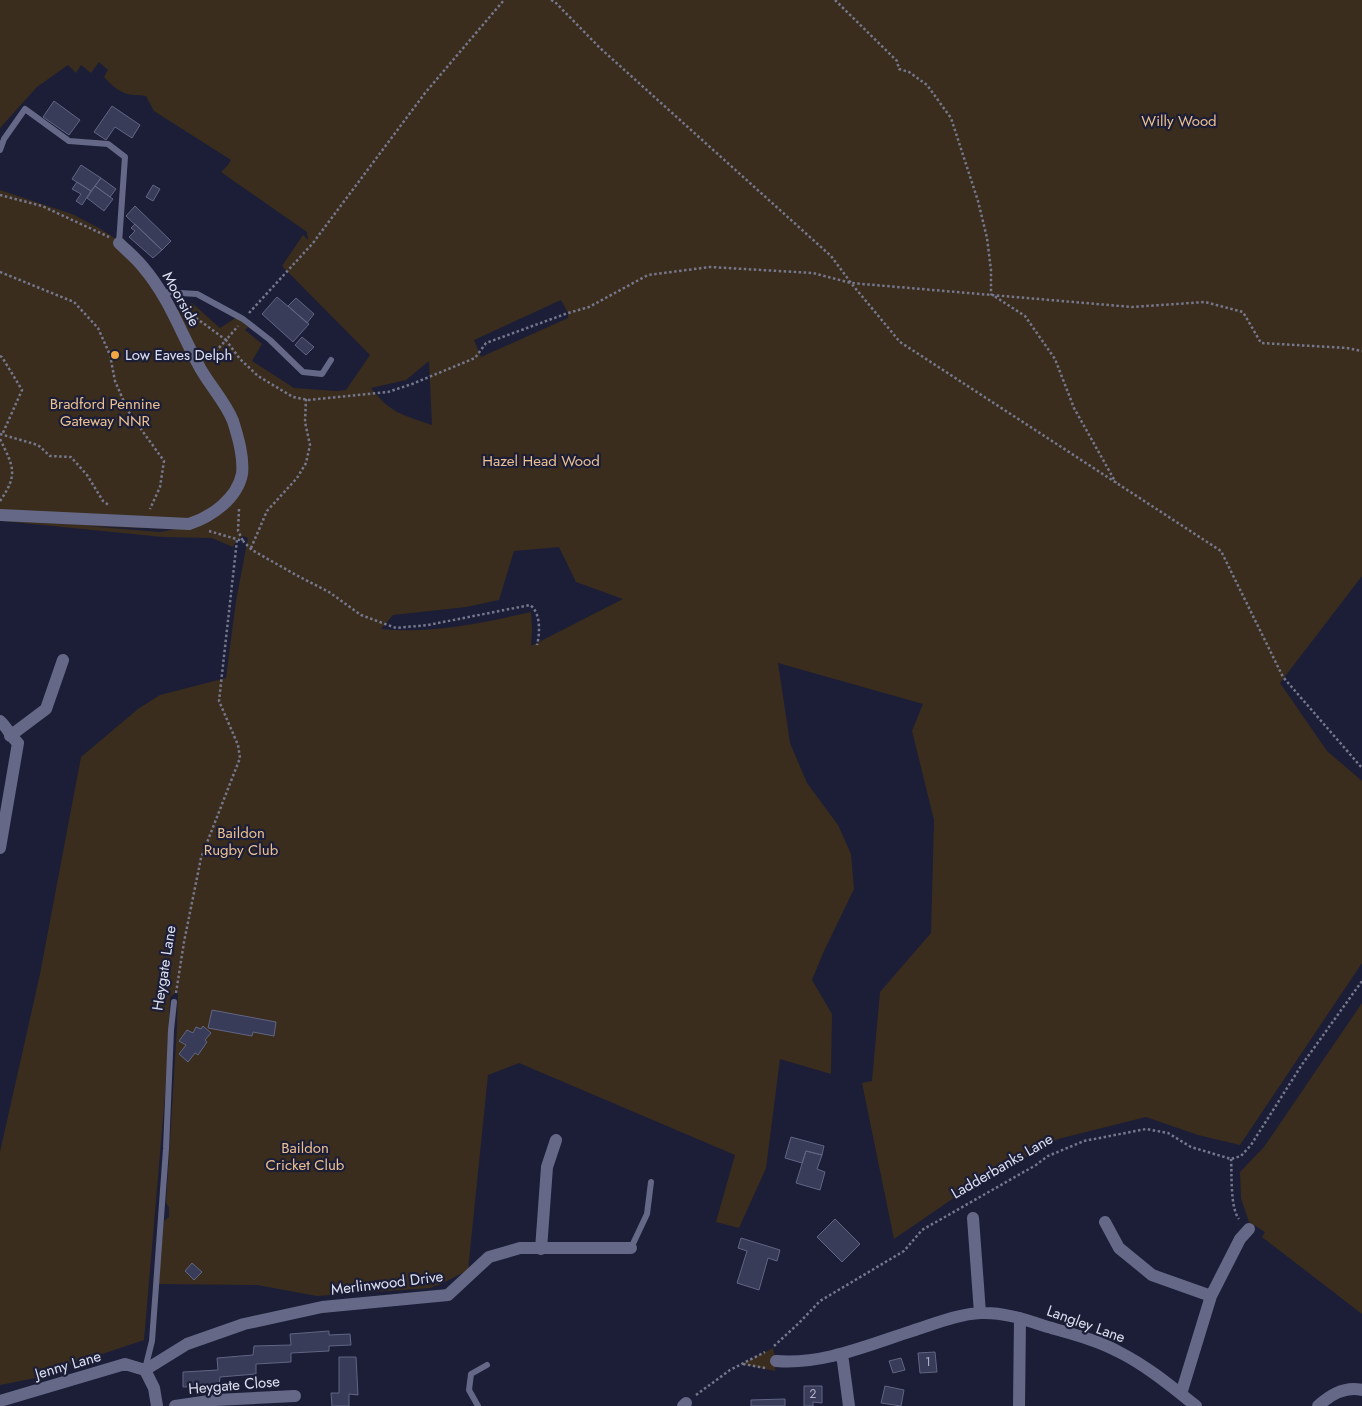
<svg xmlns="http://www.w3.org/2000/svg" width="1362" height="1406" font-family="Jost,sans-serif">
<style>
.green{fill:#3b2d1d;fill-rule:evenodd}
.building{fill:#383c59;stroke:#616583}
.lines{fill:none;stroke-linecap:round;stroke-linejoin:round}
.path{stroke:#75788d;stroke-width:2.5;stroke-dasharray:2.5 2.5;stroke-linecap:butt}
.lane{stroke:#656987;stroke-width:6}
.street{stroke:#656987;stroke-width:12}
.poi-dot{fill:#f2a541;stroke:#1b1e36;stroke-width:2}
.labels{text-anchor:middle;stroke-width:4.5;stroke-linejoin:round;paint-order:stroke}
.number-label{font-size:12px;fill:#b4b7cb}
.park-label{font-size:15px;fill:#edc190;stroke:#1b1e36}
.street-label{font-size:15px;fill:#dde0f1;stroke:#1b1e36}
.poi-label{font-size:15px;fill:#dde0f1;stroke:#1b1e36;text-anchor:start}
</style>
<rect width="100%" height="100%" fill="#1b1e36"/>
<!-- green -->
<path class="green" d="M0,0H1362V576L1280,683L1327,751L1362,781V963L1240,1145L1198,1135L1146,1117L1058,1139L961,1193L894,1239L862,1083L872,1081L880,992L931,933L934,820L912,731L923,704L778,663L790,743L807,783L838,825L851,854L854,889L824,951L812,980L832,1014L831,1074L780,1059L766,1168L739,1228L716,1222L735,1155L519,1063L488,1075L468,1270L441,1284L430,1288L317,1296L257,1285L158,1284L164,1221L169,1217V1207L166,1203L177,1028L178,991L170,997L165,1095L144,1340L66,1366L61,1373L0,1385V1152L40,974L81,757L138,709L160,695L226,678L236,601L248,538L243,536L236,540L233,547L212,538L163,537L2,521L0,511V190L72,214L99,228L127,246L175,312L184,307V305L185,306L192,303L220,328L237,317L248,327L245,330L262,344L252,361L294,388L336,391L346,390L370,355L282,266L303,235L308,240L307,232L221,172L228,165L231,160L154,111L146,96C141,95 139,95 134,95C122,95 111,85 104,77L108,70L99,62L91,73L81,65L76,73L68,65L37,87L0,128ZM561,300L568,313V318L481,357L474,340ZM429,361L432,425C403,415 390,413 371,388L406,380ZM86,526L175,529H176L160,532ZM559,547L576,582L623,599L531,646L532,630L531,612C482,623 431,634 381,629L393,615L466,607L499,600L514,551Z
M1362,1003V1314L1262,1237L1265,1232L1249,1222L1241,1198L1240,1172L1264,1147Z
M773,1348L776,1361L775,1371L742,1364Z"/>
<!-- building -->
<path class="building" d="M54,101L80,120L69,135L43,117Z
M112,106L140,125L132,138L115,127L106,140L94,132Z
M81,165L101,178L91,191L72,179Z
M101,178L116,189L110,197L95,186Z
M77,182L91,191L82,205L76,201L81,194L72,189Z
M153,185L160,189L153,201L146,197Z
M95,186L113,199L104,211L87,198Z
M135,206L171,241L162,250L126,216Z
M135,224L162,250L153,258L129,237L135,231L131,228Z
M277,297L309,324L293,342L262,314Z
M296,298L314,314L307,323L288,306Z
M302,337L314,347L306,355L295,345Z
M212,1010L276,1022L274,1036L253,1032L252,1036L208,1028Z
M203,1026L211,1033L205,1040L207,1042L198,1055L195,1053L188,1062L179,1054L186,1045L179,1041L187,1030L193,1033L196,1027L201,1029Z
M791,1137L824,1146L822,1155L806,1151L802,1163L785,1158Z
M806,1151L822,1155L817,1169L825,1172L820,1190L796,1183Z
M835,1219L860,1244L842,1262L817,1237Z
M741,1238L780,1250L777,1261L768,1258L759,1290L737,1283L747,1251L738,1248Z
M192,1263L202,1272L194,1280L185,1271Z
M329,1331V1335L350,1334L351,1345L329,1346V1351L291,1353V1362L256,1364V1374L220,1377L219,1385L183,1387V1372L218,1370L217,1358L253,1355L254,1346L291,1345L290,1334Z
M935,1352L937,1372L920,1373L918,1353Z
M339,1357H356L358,1395L349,1394V1406H332L331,1393H339Z
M901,1358L905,1370L893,1373L889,1361Z
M804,1386H822V1403L813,1402V1406H804Z
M885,1386L904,1390L901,1406L881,1403Z
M785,1399V1406H751V1400Z"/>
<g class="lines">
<!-- path -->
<path class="path" d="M551,0L555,2L600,48L831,256L851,283L900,342L1221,551L1283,677L1362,768
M835,0L897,61L899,69L909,72L927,85L951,118L978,201L987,238L991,270V294L1025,316L1055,359L1074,408L1116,483
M0,195L42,206L109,237
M0,272L74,302L98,328L110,355L115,381L128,411L164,461L160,487L150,509
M188,312L226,340L238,326
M249,313L313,243L425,93L504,0
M0,356L2,357L22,390L2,435
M209,359L226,340L240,359L258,376L293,397L309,400L388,392L412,384L475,358L486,343L568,313L589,307L648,275L710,267L813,273L851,283L1132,307L1205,302L1243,312L1261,343L1347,348L1362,351
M0,434L38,445L50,456L71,457L87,475L103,501L110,506
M0,439C13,466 19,474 0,501
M239,509L238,531L243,541
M209,531L243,541L252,550L296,575L329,592L361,615L396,628L428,625L530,605C541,613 540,633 537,645
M251,548L267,511L297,478L306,463L310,445L305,422L306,399
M176,993L184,942L201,858L240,758L238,745L219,701L237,540
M1231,1159C1232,1174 1230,1208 1239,1219
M774,1346L799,1323L820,1301L904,1251L922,1230L1036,1165L1048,1156L1084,1141L1146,1129L1168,1133L1191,1147L1231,1159L1241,1156L1251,1145L1301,1066L1362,981
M743,1364L765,1368
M696,1395L730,1370L765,1352"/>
<!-- lane -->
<path class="lane" d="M0,150L4,139L25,109L69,141L108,144L125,157L119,243
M162,292L197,294L243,319L270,340L303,372L322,374L331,360
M631,1248L647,1214L651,1182
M145,1369L152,1341L166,1149L171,1030L174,1002
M478,1406L469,1390L471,1374L487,1365"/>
<!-- street -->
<path class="street" d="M0,515L189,524C211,517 237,499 242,474C244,457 238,437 233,421C225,401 209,385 199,366C181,333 168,296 143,267C136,258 127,251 119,243
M0,721C7,727 11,737 18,743L0,848
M10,736L46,709L63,660
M973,1218L980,1313
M1105,1222L1119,1248L1152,1275L1211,1296
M541,1249L547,1167L556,1140
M842,1354L849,1406
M776,1361C823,1365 868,1345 912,1331C934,1324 958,1314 981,1313C1004,1312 1026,1320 1048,1327C1072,1334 1097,1340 1119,1352C1147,1366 1172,1387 1196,1406
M145,1370L187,1344L244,1324L322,1307L448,1295L489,1257L520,1248H631
M145,1370L154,1388L157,1406
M1181,1394L1211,1296L1240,1239L1249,1229
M0,1401L125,1364L145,1370
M175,1406L216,1400L295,1396
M683,1406L686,1403
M1019,1406L1020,1318
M1318,1406C1331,1394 1345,1386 1362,1390"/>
</g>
<!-- markers -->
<circle class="poi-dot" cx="115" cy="355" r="5"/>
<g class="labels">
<!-- number labels -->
<g class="number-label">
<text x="928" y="1366">1</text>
<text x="813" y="1398">2</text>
</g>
<!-- park labels -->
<g class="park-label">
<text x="1179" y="126">Willy Wood</text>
<text x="105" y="409">Bradford Pennine<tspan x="105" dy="17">Gateway NNR</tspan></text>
<text x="541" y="466">Hazel Head Wood</text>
<text x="241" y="838">Baildon<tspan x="241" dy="17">Rugby Club</tspan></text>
<text x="305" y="1153">Baildon<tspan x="305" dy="17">Cricket Club</tspan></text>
</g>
<!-- street labels -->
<g class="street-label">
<text transform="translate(181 299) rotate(61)" y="5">Moorside</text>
<text transform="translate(164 968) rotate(-81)" y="5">Heygate Lane</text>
<text transform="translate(1002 1166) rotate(-30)" y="5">Ladderbanks Lane</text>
<text transform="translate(387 1283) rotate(-7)" y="5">Merlinwood Drive</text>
<text transform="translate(1086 1324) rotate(20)" y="5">Langley Lane</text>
<text transform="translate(68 1365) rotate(-16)" y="5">Jenny Lane</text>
<text transform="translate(234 1385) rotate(-5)" y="5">Heygate Close</text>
</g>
<!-- poi labels -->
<g class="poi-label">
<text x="125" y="360">Low Eaves Delph</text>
</g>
</g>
</svg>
